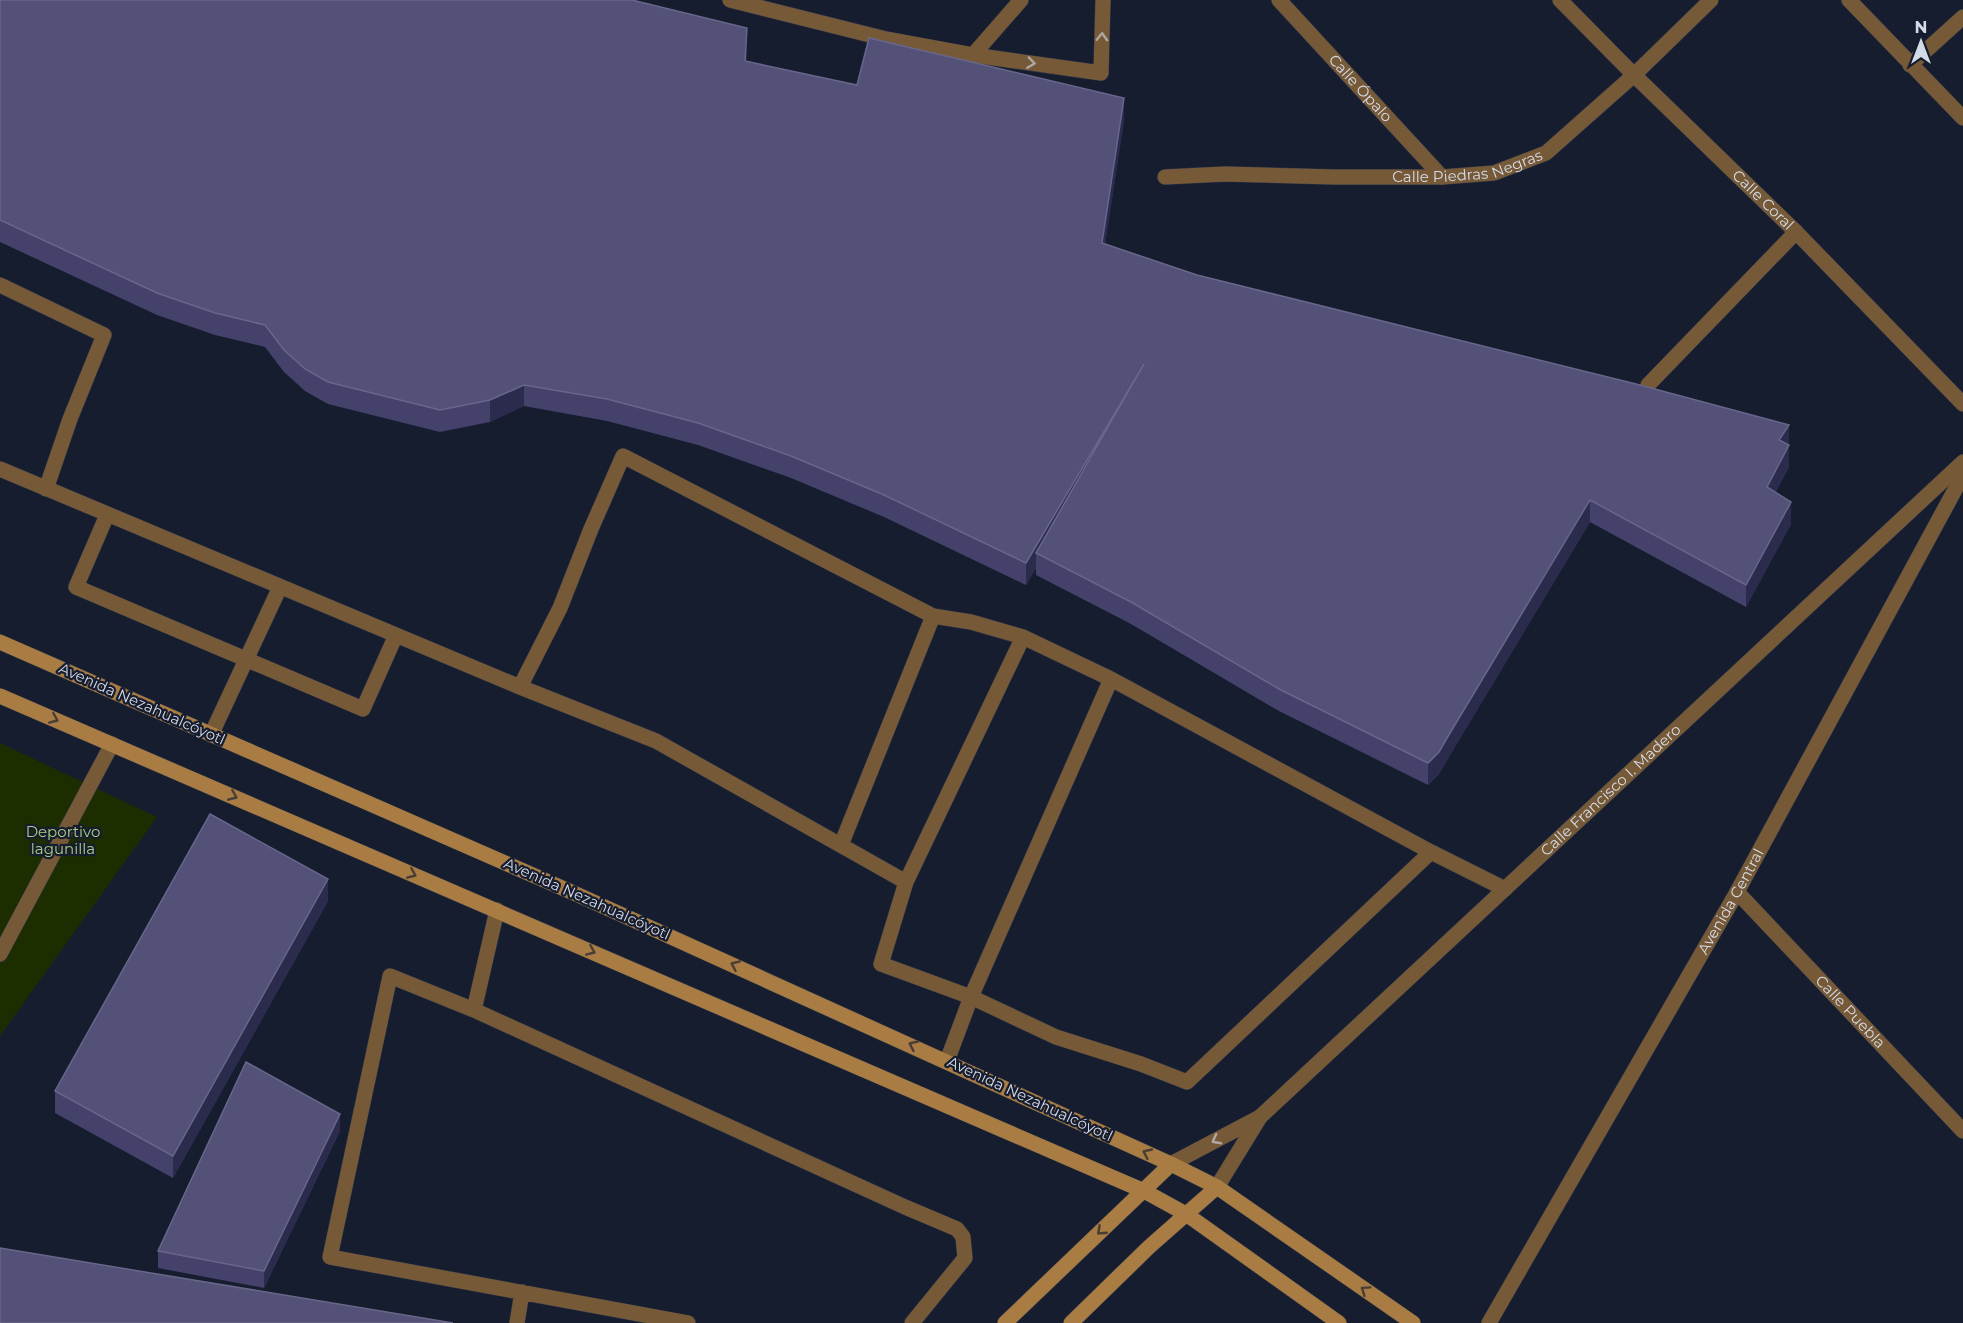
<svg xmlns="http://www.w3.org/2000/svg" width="1963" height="1323" font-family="Montserrat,sans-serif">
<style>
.green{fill:#1c2e00}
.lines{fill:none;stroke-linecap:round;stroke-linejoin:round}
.service-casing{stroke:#313749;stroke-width:16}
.minor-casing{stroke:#313749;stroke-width:16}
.secondary-casing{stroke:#313749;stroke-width:16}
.service{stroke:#765a38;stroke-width:15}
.minor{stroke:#765a38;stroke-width:15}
.secondary{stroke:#a87c42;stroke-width:15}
.wall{fill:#44416b}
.shaded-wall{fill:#2b2b4e}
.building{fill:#545179;stroke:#68668a;stroke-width:1.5}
.oneway{stroke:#afa7a1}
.oneway2{stroke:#493e36}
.labels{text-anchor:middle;stroke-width:4.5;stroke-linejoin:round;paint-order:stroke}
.street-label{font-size:15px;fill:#d5dae7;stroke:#161d2f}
.park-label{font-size:15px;fill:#abce83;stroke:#161d2f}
</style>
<rect width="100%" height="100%" fill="#161d2f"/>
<!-- green -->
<path class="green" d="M0,743L157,817L0,1036Z"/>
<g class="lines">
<!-- service casing -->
<g class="service-casing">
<path id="service" d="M730,0L886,39L973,55L1101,73L1103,0
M973,55L1021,0
M0,285L104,335L70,419L46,489
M0,469L520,687L656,741L906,882L881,964L971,997L947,1061
M107,515L76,587L363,709L396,635
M933,616L971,622L1023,637
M520,687L560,608L591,529L623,456L933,616L841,845
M211,735L280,587
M1431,852L1505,889
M906,882L1023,637L1111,679L1431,852L1187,1082L1141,1064L1056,1037L971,997L1111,679
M0,954L112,744
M474,1010L497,910
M517,1323L522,1292
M688,1323L330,1257L390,976L474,1010L905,1207L957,1229L963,1237L965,1258L912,1323"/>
</g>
<!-- minor casing -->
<g class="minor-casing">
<g id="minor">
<path id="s1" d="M1279,0L1442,177"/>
<path id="s2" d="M1560,0L1634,75L1796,232L1963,404"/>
<path d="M1849,0L1963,118"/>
<path d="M1910,65L1963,17"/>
<path id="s3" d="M1165,177L1225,174L1334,177H1442L1494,173L1546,153L1634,75L1711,0"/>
<path d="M1648,385L1796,232"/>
<path id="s4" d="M1737,892L1963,1131"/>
<path id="s5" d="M1171,1164L1260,1117L1963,462"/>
<path d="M1217,1187L1260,1117"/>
<path id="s6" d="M1489,1323L1737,892L1963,475"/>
</g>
</g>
<!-- secondary casing -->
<g class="secondary-casing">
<path id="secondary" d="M0,642L576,894L1171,1164L1217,1187L1413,1323
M0,696L1144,1191L1186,1214L1339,1323
M1005,1323L1171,1164
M1071,1323L1149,1247L1217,1187"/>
</g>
<!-- service -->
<use href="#service" class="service"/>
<!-- minor -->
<use href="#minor" class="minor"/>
<!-- secondary -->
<use href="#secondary" class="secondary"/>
</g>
<!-- wall -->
<path class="wall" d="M0,0L747,50L746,61L857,85L1124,120L1105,244L1197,275L1789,425V467L1775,493L1791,524L1746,607L1590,522L1447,760L1439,774L1428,785L1279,711L1131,624L1036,575V568L1026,585L884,517L791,478L698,445L607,421L524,406L490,422L440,432L328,404L305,391L284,372L265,347L215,335L157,315L0,242Z
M328,901L173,1178L55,1113V1091Z
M340,1131L264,1288L158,1268V1251Z"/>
<!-- shaded-wall -->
<path class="shaded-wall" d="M747,28V50L745,83V61Z
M1124,98V120L1102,265V243Z
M1144,364L1036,553V568L1026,585V563Z
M524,385V406L490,422V400Z
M1789,425V467L1767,509V487L1779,440Z
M1590,500V522L1447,760L1439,774L1428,785V763Z
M1791,502V524L1746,607V585Z
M328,879V901L173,1178V1156Z
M340,1114V1131L264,1288V1271Z"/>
<!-- building -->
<path class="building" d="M0,0H632L747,28L745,61L857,85L869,38L1124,98L1102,243L1197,275L1636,384L1789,425L1779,440L1789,445L1767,487L1791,502L1746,585L1590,500L1447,738L1439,752L1428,763L1279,689L1131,602L1036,553L1144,364L1026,563L884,495L791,456L698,423L607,399L524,385L490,400L440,410L328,382L305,369L284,350L265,325L215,313L157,293L0,220Z
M210,814L328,879L173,1156L55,1091Z
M246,1062L340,1114L264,1271L158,1251Z
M0,1248L453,1323H0Z"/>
<!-- one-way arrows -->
<defs><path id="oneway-chevron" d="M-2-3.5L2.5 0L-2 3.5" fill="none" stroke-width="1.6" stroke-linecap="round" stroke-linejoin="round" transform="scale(1.5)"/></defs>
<g class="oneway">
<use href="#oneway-chevron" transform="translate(1102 37) rotate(-88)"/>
<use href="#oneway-chevron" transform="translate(1031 63) rotate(8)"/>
<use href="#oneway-chevron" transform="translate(1216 1140) rotate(152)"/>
</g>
<g class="oneway2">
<use href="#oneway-chevron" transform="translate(54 719) rotate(23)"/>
<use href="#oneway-chevron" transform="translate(233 796) rotate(23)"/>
<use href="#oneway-chevron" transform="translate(412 874) rotate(23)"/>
<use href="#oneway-chevron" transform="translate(591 951) rotate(23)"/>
<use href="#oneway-chevron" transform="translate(735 965) rotate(-156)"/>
<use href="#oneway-chevron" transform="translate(913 1045) rotate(-155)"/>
<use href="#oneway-chevron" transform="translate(1147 1153) rotate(-155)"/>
<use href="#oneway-chevron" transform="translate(1101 1231) rotate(137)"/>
<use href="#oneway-chevron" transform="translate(1365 1290) rotate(-145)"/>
</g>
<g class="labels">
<!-- street labels -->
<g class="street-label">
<text dy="5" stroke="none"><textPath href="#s1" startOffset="120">Calle Ópalo</textPath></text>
<text dy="5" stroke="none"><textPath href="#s3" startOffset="304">Calle Piedras Negras</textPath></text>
<text dy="5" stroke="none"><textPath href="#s2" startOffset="285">Calle Coral</textPath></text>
<text transform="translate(142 704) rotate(24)" y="5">Avenida Nezahualcóyotl</text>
<text dy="5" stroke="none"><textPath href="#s5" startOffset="580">Calle Francisco I. Madero</textPath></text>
<text transform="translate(587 899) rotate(24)" y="5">Avenida Nezahualcóyotl</text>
<text dy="5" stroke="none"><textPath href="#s6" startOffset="486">Avenida Central</textPath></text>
<text dy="5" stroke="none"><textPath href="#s4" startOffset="165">Calle Puebla</textPath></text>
<text transform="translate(1030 1099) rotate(25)" y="5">Avenida Nezahualcóyotl</text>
</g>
<!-- park labels -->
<g class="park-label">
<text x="63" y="837">Deportivo<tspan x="63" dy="17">lagunilla</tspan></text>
</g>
</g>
<!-- north arrow -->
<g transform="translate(1921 42)" stroke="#161d2f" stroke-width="4.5" paint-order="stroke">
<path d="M0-4.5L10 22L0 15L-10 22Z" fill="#d5dae7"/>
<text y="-9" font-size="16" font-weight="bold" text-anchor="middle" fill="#d5dae7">N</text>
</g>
</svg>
